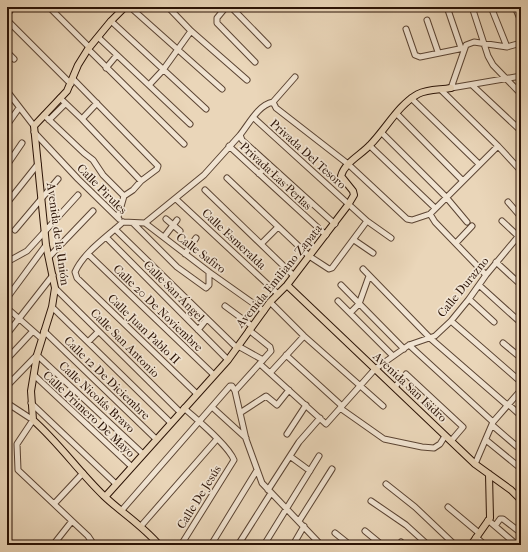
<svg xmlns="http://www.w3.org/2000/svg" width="528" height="552" font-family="'IM FELL French Canon',serif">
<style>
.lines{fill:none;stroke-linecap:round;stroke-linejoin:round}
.minor-casing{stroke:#5b4433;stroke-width:7}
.major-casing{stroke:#2b1306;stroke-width:8}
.minor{stroke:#f1e4d2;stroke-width:5}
.major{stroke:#ead6b9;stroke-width:6}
.labels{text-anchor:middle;stroke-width:3.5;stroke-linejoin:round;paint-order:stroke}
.street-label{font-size:12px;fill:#2b1306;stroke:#f1e4d2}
</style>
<rect width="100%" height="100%" fill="#ead6b9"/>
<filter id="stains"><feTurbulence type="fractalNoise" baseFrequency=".005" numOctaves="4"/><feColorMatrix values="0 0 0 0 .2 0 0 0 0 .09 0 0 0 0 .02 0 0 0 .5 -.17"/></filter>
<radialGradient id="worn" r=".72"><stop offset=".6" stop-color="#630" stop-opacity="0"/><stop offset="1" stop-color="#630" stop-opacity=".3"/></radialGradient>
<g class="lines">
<!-- minor casing -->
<g class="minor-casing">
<path id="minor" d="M49,7L89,47
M115,7L119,12
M130,7L222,89
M168,7L191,31L247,80
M226,7L217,18V23L255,62
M231,7L268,45
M447,7L461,48
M472,7L488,56L493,65L521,94
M491,7L507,47
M515,7L521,21
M7,15L13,7
M7,20L71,84
M427,20L438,52
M111,21L206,109
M406,29L415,55L420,57L464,48
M98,37L190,124
M521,43L507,47L474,42L466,45L451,88L521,76
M88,49L184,144
M7,52L14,59
M106,68L117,55
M73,79L158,166L157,169L141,181L133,190L124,196L118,217
M149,85L163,70L191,31
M472,85L521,131
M441,90L498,146L430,214L435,222L486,275
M7,91L34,126
M60,98L82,119L141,181
M411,98L479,164
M273,102L276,108L348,164L407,219L412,220L430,214
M273,102C258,105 249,124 240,135L242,140L335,224
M273,102L295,77
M397,114L463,181
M44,115L84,153L93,160L103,175L124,196
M254,118L367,221L391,238
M82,119L97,103
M49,120L65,104
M7,125L19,108
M34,132L78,179L119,219
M381,132L446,197L467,222
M229,146L326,235
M370,146L435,208
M498,146L521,171
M7,165L22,143
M259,174L268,164
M227,178L309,256L329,269L332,268L367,221
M205,190L294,276
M176,199L278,294
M508,202L521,217
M7,203L38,164
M166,219L180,231
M502,221L518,236
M123,222C107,237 84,252 75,272L77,278L197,394
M123,222L145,223L209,272L264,311
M133,223L177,267L206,288L209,285V272
M145,223L204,175L240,135
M115,229L237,348
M15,230L58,179
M106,237L228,360
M164,237L177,220
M354,240L373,253
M456,243L472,226
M261,244L278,227
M88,254L214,375
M185,254L196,238
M49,257L93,211
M7,262L27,251L78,195
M496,262L521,285
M363,269L430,338L507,405
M369,276L359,304L350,313L393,356
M341,285L404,349
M479,285L521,323
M55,288L180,412
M7,298L46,245
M469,299L494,322
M338,301L350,313
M270,302L304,336L383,406
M225,306L252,326
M52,307L171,423
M7,308L41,338
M451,321L521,382
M198,330L206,320
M44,331L156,439
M7,334L53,275
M88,342L98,332
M503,343L521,358
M409,345L493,422
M238,346L263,360
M286,355L342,406
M7,359L33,331
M260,364L326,424L375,369L409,345L435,336L451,321L469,299L486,275L521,233
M270,373L304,336
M34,375L131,466
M7,386L37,355L143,454
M395,387L406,374L463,427L451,441
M235,391L271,351L270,347L249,330
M7,403L33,420L17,444L18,470L54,504
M31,403L116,484
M508,404L521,416
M212,407L246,438
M340,408L384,439L422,447L434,448L440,444L445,436
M240,413L266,396L277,405L289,390
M492,425L521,450
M287,434L306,405
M486,440L519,467
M291,457L310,471
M475,464L493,422L521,390
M386,484L415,507L455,545
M268,490L299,442L320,418
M371,501L406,525L428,545
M448,507L479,533
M122,510L230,386H232L235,391L246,439L262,483L321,545
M488,520L517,545
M72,521L88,536L94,545
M299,521L332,469
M141,526L217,439
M495,526L500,519H503L521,533
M365,531L382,545
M335,533L350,545
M476,537L485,545
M401,542L404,545
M53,545L72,521L54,504L83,473
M181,545L234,460C228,445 197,420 184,408
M211,545L257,470
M238,545L271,493
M264,545L319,456
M293,545L304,526"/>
</g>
<!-- major casing -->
<g class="major-casing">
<path id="major" d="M125,7L111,21L88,49L78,65L67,91L34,126L46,245L55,288L52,307L37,355L31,391L33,420C59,443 79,472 104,496C122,513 143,526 159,545
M287,285L475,464L511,490L521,500
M105,497L228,360L270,302L287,285L348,205L354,195L353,191L341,176C345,162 361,155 370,145C386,129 398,105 418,94C428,89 440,90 451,88
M471,545L490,518L489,474"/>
</g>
<!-- minor -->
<use href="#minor" class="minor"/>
<!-- major -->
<use href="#major" class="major"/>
</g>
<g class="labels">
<!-- street labels -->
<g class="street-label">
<text transform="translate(308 154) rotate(42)" y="4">Privada Del Tesoro</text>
<text transform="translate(276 176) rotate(43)" y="4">Privada Las Perlas</text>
<text transform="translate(102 189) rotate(45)" y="4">Calle Pirules</text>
<text transform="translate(58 234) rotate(82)" y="4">Avenida de la Unión</text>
<text transform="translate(234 239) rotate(43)" y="4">Calle Esmeralda</text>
<text transform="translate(201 253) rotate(37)" y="4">Calle Safiro</text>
<text transform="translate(279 276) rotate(-51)" y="4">Avenida Emiliano Zapata</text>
<text transform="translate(463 287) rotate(-51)" y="4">Calle Durazno</text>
<text transform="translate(174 291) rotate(45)" y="4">Calle San Ángel</text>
<text transform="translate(158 308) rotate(44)" y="4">Calle 20 De Noviembre</text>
<text transform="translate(144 329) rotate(44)" y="4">Calle Juan Pablo II</text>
<text transform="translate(125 343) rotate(45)" y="4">Calle San Antonio</text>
<text transform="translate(107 378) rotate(44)" y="4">Calle 12 De Diciembre</text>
<text transform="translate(410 387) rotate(43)" y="4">Avenida San Isidro</text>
<text transform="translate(97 397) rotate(43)" y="4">Calle Nicolás Bravo</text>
<text transform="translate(89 414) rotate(43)" y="4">Calle Primero De Mayo</text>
<text transform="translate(199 497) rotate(-58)" y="4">Calle De Jesús</text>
</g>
</g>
<!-- margin -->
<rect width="528" height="552" fill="none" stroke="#ead6b9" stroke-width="24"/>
<rect x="8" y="8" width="512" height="536" fill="none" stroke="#2b1306" stroke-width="2"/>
<rect x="12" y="12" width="504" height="528" fill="none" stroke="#2b1306"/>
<rect width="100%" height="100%" filter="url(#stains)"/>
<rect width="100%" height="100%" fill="url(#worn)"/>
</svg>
